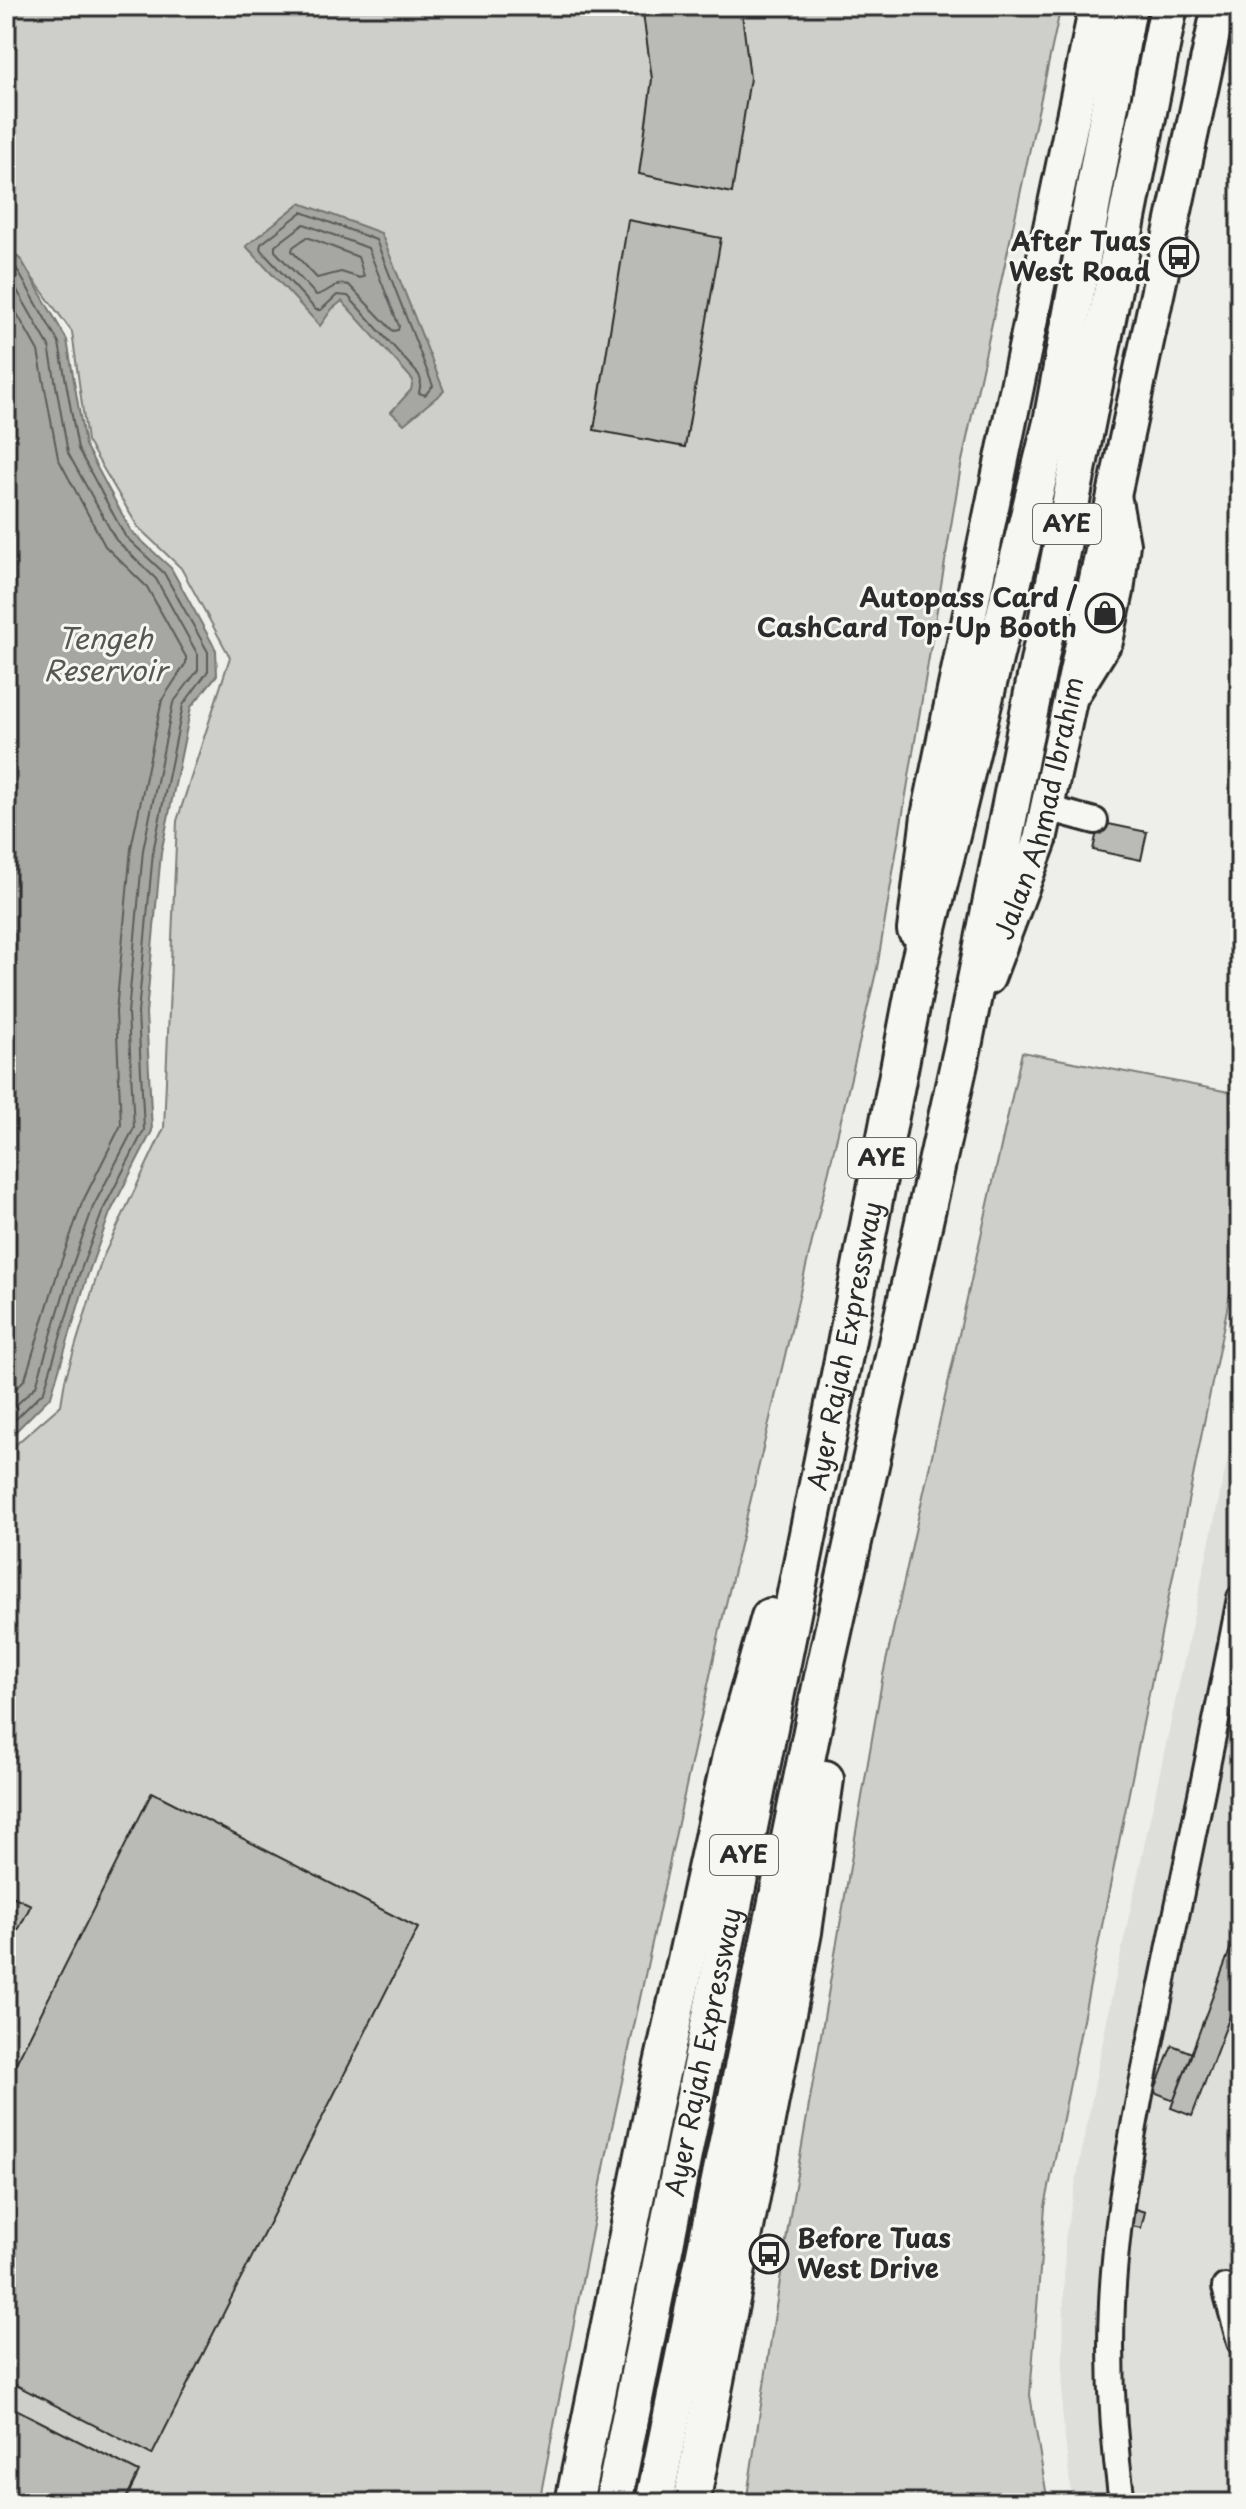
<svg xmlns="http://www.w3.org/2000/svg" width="1246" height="2509" font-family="'Playpen Sans',sans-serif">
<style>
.built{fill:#dededb}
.green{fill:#cececa;stroke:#7c7c7a;stroke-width:2}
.water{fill:#a6a6a3;stroke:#757573;stroke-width:2}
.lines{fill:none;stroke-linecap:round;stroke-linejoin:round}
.shore{stroke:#5c5c5b;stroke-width:2}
.building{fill:#babab7;stroke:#2b2b2b;stroke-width:2}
.minor-casing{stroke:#2b2b2b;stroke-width:30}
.major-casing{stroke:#2b2b2b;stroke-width:38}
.highway-casing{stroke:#2b2b2b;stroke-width:42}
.minor{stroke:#f6f6f2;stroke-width:24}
.major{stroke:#f6f6f2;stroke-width:32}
.highway{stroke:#f6f6f2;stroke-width:36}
.labels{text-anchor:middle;stroke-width:6;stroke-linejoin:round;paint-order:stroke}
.shield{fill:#f6f6f2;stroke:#686867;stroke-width:2}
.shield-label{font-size:24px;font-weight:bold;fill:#2b2b2b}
.poi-label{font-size:26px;font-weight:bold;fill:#2b2b2b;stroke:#f6f6f2;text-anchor:end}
.street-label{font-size:26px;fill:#2b2b2b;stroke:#f6f6f2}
.water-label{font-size:28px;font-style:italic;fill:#565655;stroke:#f6f6f2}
</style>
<rect width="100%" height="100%" fill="#eeeeea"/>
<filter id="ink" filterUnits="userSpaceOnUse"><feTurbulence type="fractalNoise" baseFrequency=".0125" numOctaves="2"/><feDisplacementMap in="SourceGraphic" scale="16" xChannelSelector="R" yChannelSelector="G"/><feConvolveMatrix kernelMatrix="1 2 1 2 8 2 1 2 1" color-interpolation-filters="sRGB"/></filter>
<g filter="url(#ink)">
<!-- built -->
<path class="built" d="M1240,1401V2503H1072L1062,2411L1065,2239L1110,2004Z"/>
<!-- green -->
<path class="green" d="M6,6H1061L961,466L877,968L721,1625L611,2132L539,2503H6V1453L61,1405L65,1380L102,1259L164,1128L177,821L230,657L181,568L138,527L87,441L72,332L6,242Z
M1022,1052L1240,1094V1245L1045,2207L1030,2395L1048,2503H746L790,2215L883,1675Z"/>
<!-- water -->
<path class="water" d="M300,203L381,233L444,391L404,424L391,412L411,390L413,380L342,301L332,309L320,326L246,246Z
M6,246L22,261L67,340L85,445L131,531L171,568L216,650L217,675L191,707L161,853L146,1013L152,1131L110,1213L87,1277L51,1396L6,1441Z"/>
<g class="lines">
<!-- shore -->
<path class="shore" d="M302,212L376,240L433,386L425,395L419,393L421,381L419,375L348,296L337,295L321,310H316L260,249L261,244Z
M304,224L368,248L399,326L398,330L393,331L349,285C333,281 328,294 316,295L275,251V246Z
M307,237L358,257L364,276L360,278L341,272L317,278L292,251L293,247Z
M6,257L15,266L59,343L78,449L125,536L164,573L208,652V671L183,705L153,852L138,1013L144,1130L103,1210L79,1275L44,1391L6,1429
M6,271L49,346L68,453L116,540L156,579L198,655V670L173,703L143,850L128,1013L134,1128L93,1207L70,1272L36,1386L6,1415
M6,294L38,351L58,458L105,546L147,587L186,657V663L162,700L131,848L116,1012L121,1125L82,1203L59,1268L25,1379L6,1399"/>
</g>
<!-- building -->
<path class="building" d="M642,6H741L750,78L732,193L639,174L652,79Z
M628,220L721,238L685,447L594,430Z
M1099,822L1147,832L1141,860L1093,850Z
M152,1792L418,1928L152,2455L6,2380V2083Z
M6,1893L31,1905L6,1954Z
M1231,1947L1240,1951V1990L1192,2116L1171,2108Z
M1172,2045L1192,2053L1174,2100L1154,2092Z
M1132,2208L1145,2212L1141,2228L1128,2225Z
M6,2404L139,2472L124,2503H27L6,2492Z"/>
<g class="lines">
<!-- minor casing -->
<g class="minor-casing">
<path id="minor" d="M1077,695L1110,642L1121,592L1127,544L1118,495
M1047,808L1095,821
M1225,2287L1240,2342
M1122,2503C1113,2437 1109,2370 1112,2303C1117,2196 1141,2089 1162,1985C1188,1856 1216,1727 1240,1598"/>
</g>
<!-- major casing -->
<g class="major-casing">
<g id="major">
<path d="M914,930L928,816L1096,6"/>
<path id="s1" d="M988,978L1040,840L1219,6"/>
</g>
</g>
<!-- highway casing -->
<g class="highway-casing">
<g id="highway">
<path d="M574,2503L654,2105L731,1756L770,1617"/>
<path id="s2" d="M613,2503L845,1350L919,965L1052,422L1128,6"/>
<path d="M654,2503L823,1677L964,1041L1169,6"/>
<path d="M691,2503L803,1932L825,1779"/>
</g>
</g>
<!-- minor -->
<use href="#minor" class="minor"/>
<!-- major -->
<use href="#major" class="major"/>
<!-- highway -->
<use href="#highway" class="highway"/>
</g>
</g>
<!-- icons -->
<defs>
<g id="bus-ring" transform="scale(2)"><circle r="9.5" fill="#f6f6f2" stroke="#2b2b2b" stroke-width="1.5"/><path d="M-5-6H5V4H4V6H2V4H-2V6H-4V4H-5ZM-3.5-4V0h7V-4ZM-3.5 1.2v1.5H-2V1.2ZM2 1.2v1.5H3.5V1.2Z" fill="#2b2b2b"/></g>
<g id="shop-ring" transform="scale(2)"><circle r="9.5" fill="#f6f6f2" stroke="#2b2b2b" stroke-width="1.5"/><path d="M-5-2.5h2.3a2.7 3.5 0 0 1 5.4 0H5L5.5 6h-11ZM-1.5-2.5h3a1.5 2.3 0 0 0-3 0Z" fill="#2b2b2b"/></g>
</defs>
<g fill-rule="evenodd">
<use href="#bus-ring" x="1179" y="257"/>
<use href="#shop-ring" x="1105" y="613"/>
<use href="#bus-ring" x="769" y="2254"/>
</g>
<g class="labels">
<!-- shield labels -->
<g class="shield">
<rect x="1033" y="504" width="68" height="40" rx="6"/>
<rect x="848" y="1138" width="68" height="40" rx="6"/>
<rect x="710" y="1835" width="68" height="40" rx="6"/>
</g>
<g class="shield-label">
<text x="1067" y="532">AYE</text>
<text x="882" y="1166">AYE</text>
<text x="744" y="1863">AYE</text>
</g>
<!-- poi labels -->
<g class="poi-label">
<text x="1151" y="251">After Tuas<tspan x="1151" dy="30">West Road</tspan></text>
<text x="1077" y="607">Autopass Card /<tspan x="1077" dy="30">CashCard Top-Up Booth</tspan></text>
<text x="797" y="2248" text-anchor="start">Before Tuas<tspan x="797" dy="30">West Drive</tspan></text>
</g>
<!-- street labels -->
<g class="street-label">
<text dy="9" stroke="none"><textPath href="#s1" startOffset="178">Jalan Ahmad Ibrahim</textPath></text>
<text dy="9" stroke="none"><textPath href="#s2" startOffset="1180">Ayer Rajah Expressway</textPath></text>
<text dy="9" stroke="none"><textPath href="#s2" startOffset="460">Ayer Rajah Expressway</textPath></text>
</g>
<!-- water labels -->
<g class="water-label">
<text x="105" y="649">Tengeh<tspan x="105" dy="32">Reservoir</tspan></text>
</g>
</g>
<!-- margin -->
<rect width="1246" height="2509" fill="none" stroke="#f6f6f2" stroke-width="32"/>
<rect x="16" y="16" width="1214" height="2477" fill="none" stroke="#2b2b2b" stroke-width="3" filter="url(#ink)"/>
</svg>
